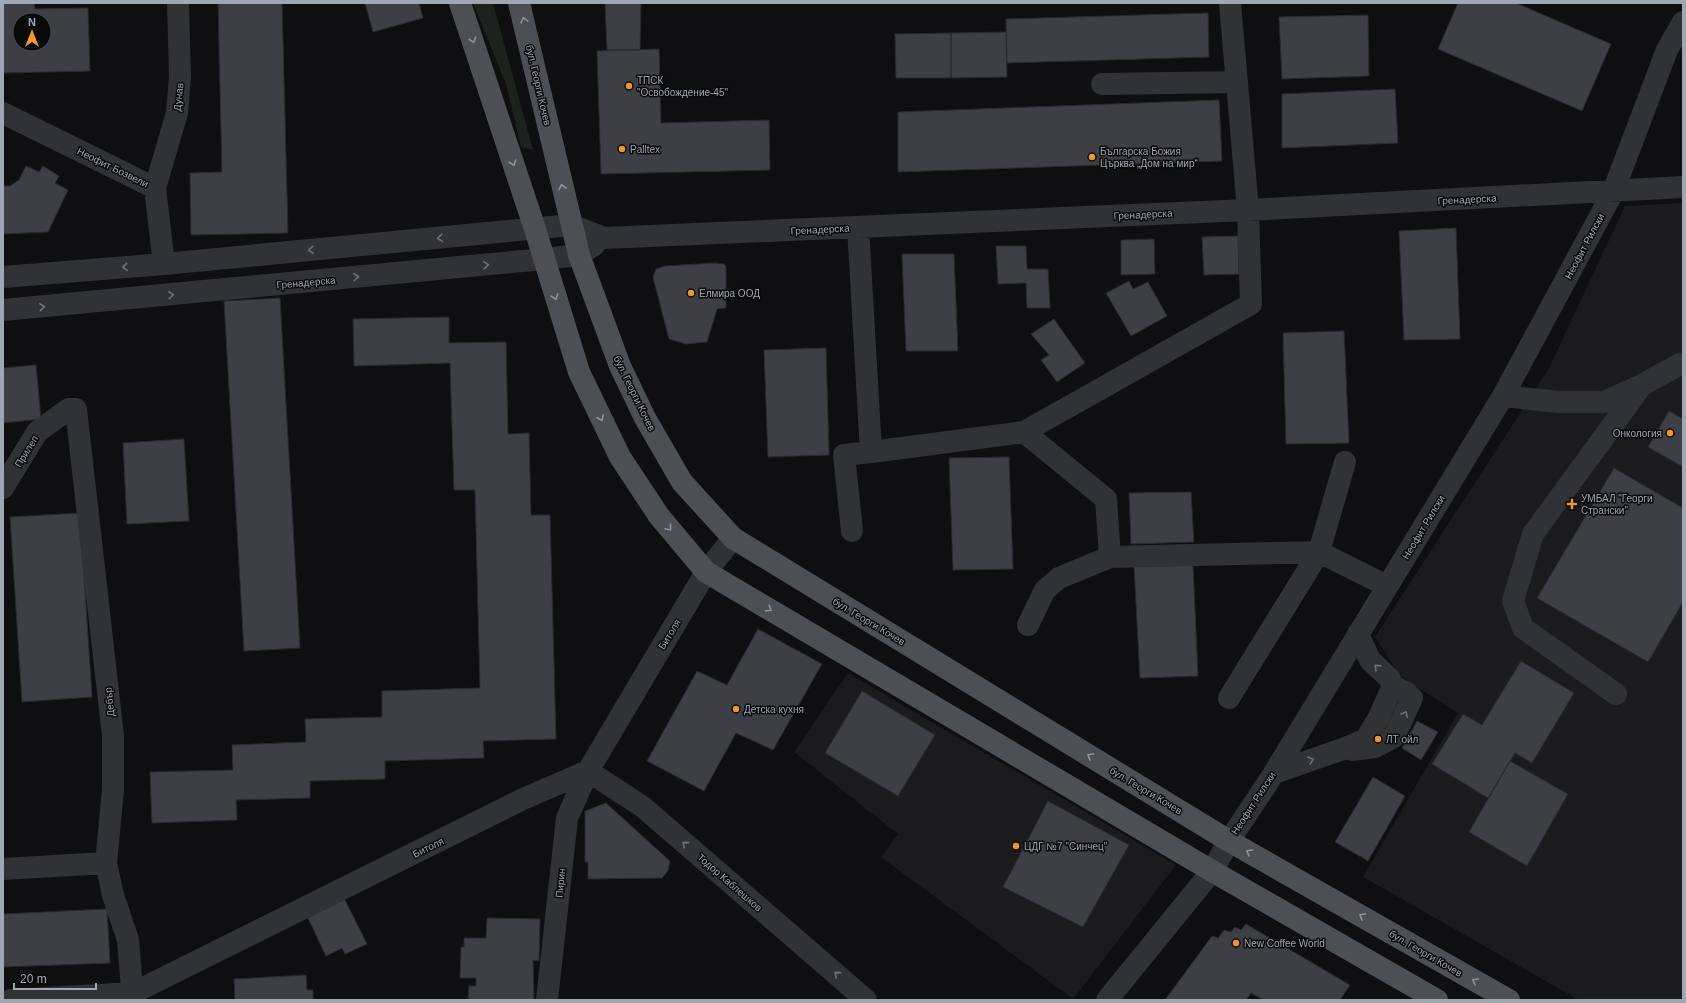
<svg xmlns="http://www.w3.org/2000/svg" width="1686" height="1003" font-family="Helvetica,sans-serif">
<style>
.built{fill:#1b1b1e}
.green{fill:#1c231c}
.building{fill:#3e3f44;stroke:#292a2d;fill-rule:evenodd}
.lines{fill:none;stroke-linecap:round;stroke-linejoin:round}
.minor{stroke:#303235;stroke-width:22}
.major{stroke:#4c4f54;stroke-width:22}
.oneway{stroke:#8f959f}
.oneway2{stroke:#6e727a}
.poi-dot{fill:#f19727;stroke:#0a0a0b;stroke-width:1.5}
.labels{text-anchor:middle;stroke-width:3;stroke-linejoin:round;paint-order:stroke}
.poi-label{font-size:10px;fill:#a0a7b2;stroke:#0a0a0b;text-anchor:start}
.street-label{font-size:10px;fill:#a0a7b2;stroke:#0a0a0b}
</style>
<rect width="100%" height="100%" fill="#0f0f11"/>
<!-- built -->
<path class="built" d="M1683,203V1000H1579L1363,877L1458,713L1401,677L1375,637L1548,370L1625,206Z
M848,673L1176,865L1073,999L881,857L898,834L794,752Z"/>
<!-- green -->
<path class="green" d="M473,3H493L533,150L521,147L506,84Z"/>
<!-- building -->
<path class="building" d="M3,3H34L35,9L88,8L90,71L3,73ZM20,20H44V44H20Z
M218,3H282L288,233L191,235L190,173L222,172Z
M365,3H419L423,18L373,32Z
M605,3H641L640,50H607Z
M1458,3H1516L1611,44L1582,111L1438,49Z
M1208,13L1209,57L1007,63L1006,19Z
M1368,15L1369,76L1282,79L1279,17Z
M1006,32L1007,77L951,78V33Z
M951,33V78H896L895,34Z
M659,49L661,123L769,120L770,170L601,174L597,51Z
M1395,89L1398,143L1282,148V94Z
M1219,100L1222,161L898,172V112Z
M26,166L39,172L43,166L59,176L55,183L68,190L48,232L3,234V186H10L19,180Z
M1456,228L1460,339L1404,340L1399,231Z
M1238,236L1239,274L1204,275L1202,237Z
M1154,239L1155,274L1121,275V240Z
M996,246H1026L1027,269H1048L1050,308H1027L1026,283L998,284Z
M902,254H954L958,351H906Z
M715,263L724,264L726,266V308L717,309L707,342L686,344L669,339L653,277L656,269L665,266Z
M1129,281L1133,289L1148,282L1167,316L1131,336L1106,293Z
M280,298L300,648L244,651L224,301Z
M449,317V343L506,342L508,434L529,433L531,515H550L556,739L483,741L484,758L385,761V779L310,781V798L236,800L237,820L152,823L150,772L233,770L232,745L306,742L305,719L382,717V691L480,688L475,490H454L450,363L354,366L353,319Z
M1054,319L1085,363L1057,382L1041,360L1049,355L1031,334Z
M1344,331L1349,443L1286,444L1283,333Z
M826,348L829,455L768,457L764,350Z
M36,365L41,419L3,423V368Z
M1669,411L1683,419V467L1648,447Z
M184,439L189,521L127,524L123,443Z
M1009,457L1013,569L953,570L949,458Z
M1614,468L1683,508V602L1648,662L1537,598Z
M1191,492L1194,542L1131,544L1129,493Z
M80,513L92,697L22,702L10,517Z
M1193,565L1198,676L1140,678L1134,566Z
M758,629L822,664L773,750L736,733L704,791L647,761L697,671L727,685Z
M1521,661L1574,693L1532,763L1515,753L1488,798L1432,764L1463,714L1482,725Z
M862,691L935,735L898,796L825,753Z
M1417,721L1438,732L1421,760L1402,748Z
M1510,761L1568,794L1527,866L1469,832Z
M1373,777L1405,796L1368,861L1335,842Z
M1048,801L1129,845L1083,927L1003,887Z
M606,803L670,861L668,871L662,878L588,879V862H585V811Z
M342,894L367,944L345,954L342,948L326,956L305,912Z
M107,909L110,963L3,967V914Z
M487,918L540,919L539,961L533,960L534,1000H468L469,986H476V978H460L461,947H464V938H486Z
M1246,924L1350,985L1340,1000H1264L1251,993L1246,1000H1165L1212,936L1218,938L1224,930L1231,932L1235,927L1241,930Z
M306,975L307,990H313V1000H235L234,979Z"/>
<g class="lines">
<!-- minor -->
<path class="minor" d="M1102,84L1237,82
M3,113L155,188L164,264
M155,188L177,113L180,77L178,3
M3,277L164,264L571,225L604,238L1248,210L1683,187
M3,310L544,259L579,255L594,245
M1503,396L1559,402H1604L1642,385L1680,364L1683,365
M871,452L1024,432
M3,488L37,432L69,409H76L113,736V790L106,863L113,895L128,940L133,1000
M852,531L844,455L871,452L858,227
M1110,557L1106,499L1024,432L1251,304L1248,210L1230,3
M1028,625L1045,590L1059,578L1110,557L1319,552L1387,586
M1616,694L1523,628L1513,601L1533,534L1642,385
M1229,698L1319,552L1345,462
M1352,750L1375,747L1394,737L1412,698L1407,693L1393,686
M1274,773L1343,749L1366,739L1378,719L1393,686L1389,678L1370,660L1358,634
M3,869L106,863
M11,1000L133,993L523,799L588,771L706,572L733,538
M547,1000L567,818L588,771L643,807L866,1000
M1107,1000L1212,871L1229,841L1274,773L1503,396L1613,192L1667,50L1683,22"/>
<!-- major -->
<path class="major" d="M460,3L535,229L579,372L620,457L659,516L706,572L1212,871L1437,1000
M519,3L579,255L620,366L645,418L682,482L733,538L1229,841L1509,1000"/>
</g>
<!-- one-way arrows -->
<defs><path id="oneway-chevron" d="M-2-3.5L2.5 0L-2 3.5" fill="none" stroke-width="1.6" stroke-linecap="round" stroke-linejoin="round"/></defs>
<g class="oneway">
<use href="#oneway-chevron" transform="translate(524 20) rotate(-104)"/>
<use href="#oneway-chevron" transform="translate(473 40) rotate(71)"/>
<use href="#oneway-chevron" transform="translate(513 163) rotate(72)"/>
<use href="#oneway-chevron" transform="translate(562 187) rotate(-103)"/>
<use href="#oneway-chevron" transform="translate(555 297) rotate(72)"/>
<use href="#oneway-chevron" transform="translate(601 418) rotate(64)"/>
<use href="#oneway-chevron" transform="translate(669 528) rotate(50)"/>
<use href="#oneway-chevron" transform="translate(769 609) rotate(31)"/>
<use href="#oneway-chevron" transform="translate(1090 756) rotate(-149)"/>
<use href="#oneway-chevron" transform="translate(1249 852) rotate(-150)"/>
<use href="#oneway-chevron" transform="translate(1362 916) rotate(-150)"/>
<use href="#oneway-chevron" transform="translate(1475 981) rotate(-150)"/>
</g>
<g class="oneway2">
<use href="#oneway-chevron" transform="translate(440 238) rotate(175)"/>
<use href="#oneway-chevron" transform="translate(311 250) rotate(175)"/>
<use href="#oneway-chevron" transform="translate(486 265) rotate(-5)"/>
<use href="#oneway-chevron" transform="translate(125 267) rotate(175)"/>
<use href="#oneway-chevron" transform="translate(356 277) rotate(-5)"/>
<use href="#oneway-chevron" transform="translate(171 295) rotate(-5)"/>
<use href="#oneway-chevron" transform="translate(42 307) rotate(-5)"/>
<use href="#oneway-chevron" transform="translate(1377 667) rotate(-136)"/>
<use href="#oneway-chevron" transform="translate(1405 714) rotate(-64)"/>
<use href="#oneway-chevron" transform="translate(1311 760) rotate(-19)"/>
<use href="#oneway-chevron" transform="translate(685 844) rotate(-139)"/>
<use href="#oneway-chevron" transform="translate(837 974) rotate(-139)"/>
</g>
<!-- markers -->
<g class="poi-dot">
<circle cx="629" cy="86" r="4"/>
<circle cx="622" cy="149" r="4"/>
<circle cx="1092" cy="157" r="4"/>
<circle cx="691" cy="293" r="4"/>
<circle cx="1670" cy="433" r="4"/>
<path d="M1570 498h4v4h4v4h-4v4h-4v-4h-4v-4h4z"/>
<circle cx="736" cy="709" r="4"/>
<circle cx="1378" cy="739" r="4"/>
<circle cx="1016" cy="846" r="4"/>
<circle cx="1236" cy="943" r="4"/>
</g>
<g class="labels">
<!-- poi labels -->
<g class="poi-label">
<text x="637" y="84">ТПСК<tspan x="637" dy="12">"Освобождение-45"</tspan></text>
<text x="630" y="153">Palltex</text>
<text x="1100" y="155">Българска Божия<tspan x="1100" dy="12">Църква „Дом на мир“</tspan></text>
<text x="699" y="297">Елмира ООД</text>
<text x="1662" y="437" text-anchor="end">Онкология</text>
<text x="1581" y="502">УМБАЛ "Георги<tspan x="1581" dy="12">Странски"</tspan></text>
<text x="744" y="713">Детска кухня</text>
<text x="1386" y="743">ЛТ ойл</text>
<text x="1024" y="850">ЦДГ №7 "Синчец"</text>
<text x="1244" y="947">New Coffee World</text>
</g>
<!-- street labels -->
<g class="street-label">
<text transform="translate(539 85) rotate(77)" y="4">бул. Георги Кочев</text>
<text transform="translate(178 97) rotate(-84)" y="4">Дунав</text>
<text transform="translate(113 167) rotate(26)" y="4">Неофит Бозвели</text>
<text transform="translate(1467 199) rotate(-3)" y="4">Гренадерска</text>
<text transform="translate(1143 214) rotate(-3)" y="4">Гренадерска</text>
<text transform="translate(820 229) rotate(-3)" y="4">Гренадерска</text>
<text transform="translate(1584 246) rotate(-62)" y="4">Неофит Рилски</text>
<text transform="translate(306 282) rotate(-5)" y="4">Гренадерска</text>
<text transform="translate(635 393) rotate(64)" y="4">бул. Георги Кочев</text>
<text transform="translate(26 451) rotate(-58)" y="4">Прилеп</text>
<text transform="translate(1423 527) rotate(-59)" y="4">Неофит Рилски</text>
<text transform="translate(869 621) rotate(31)" y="4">бул. Георги Кочев</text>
<text transform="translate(669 634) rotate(-59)" y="4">Битоля</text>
<text transform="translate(109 702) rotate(-96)" y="4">Дебър</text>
<text transform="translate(1146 790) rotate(31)" y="4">бул. Георги Кочев</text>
<text transform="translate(1253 803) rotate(-57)" y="4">Неофит Рилски</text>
<text transform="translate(428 847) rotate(-26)" y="4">Битоля</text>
<text transform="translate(730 882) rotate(41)" y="4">Тодор Каблешков</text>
<text transform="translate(560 883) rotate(-84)" y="4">Пирин</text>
<text transform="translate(1426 953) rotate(30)" y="4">бул. Георги Кочев</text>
</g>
</g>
<!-- border -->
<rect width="1686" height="1003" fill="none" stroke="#a0a7b2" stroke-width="8"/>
<!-- north arrow -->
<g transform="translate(32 32)"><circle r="19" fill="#0a0a0b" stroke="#46494e"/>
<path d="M0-3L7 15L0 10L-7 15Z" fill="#f19727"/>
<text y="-6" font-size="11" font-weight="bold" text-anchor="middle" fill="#a0a7b2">N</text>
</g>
<!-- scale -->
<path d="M14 983v6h82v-6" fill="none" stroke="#a0a7b2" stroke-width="2"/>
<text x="20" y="983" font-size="12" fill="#a0a7b2" stroke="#0a0a0b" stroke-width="3" paint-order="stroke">20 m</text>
</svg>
